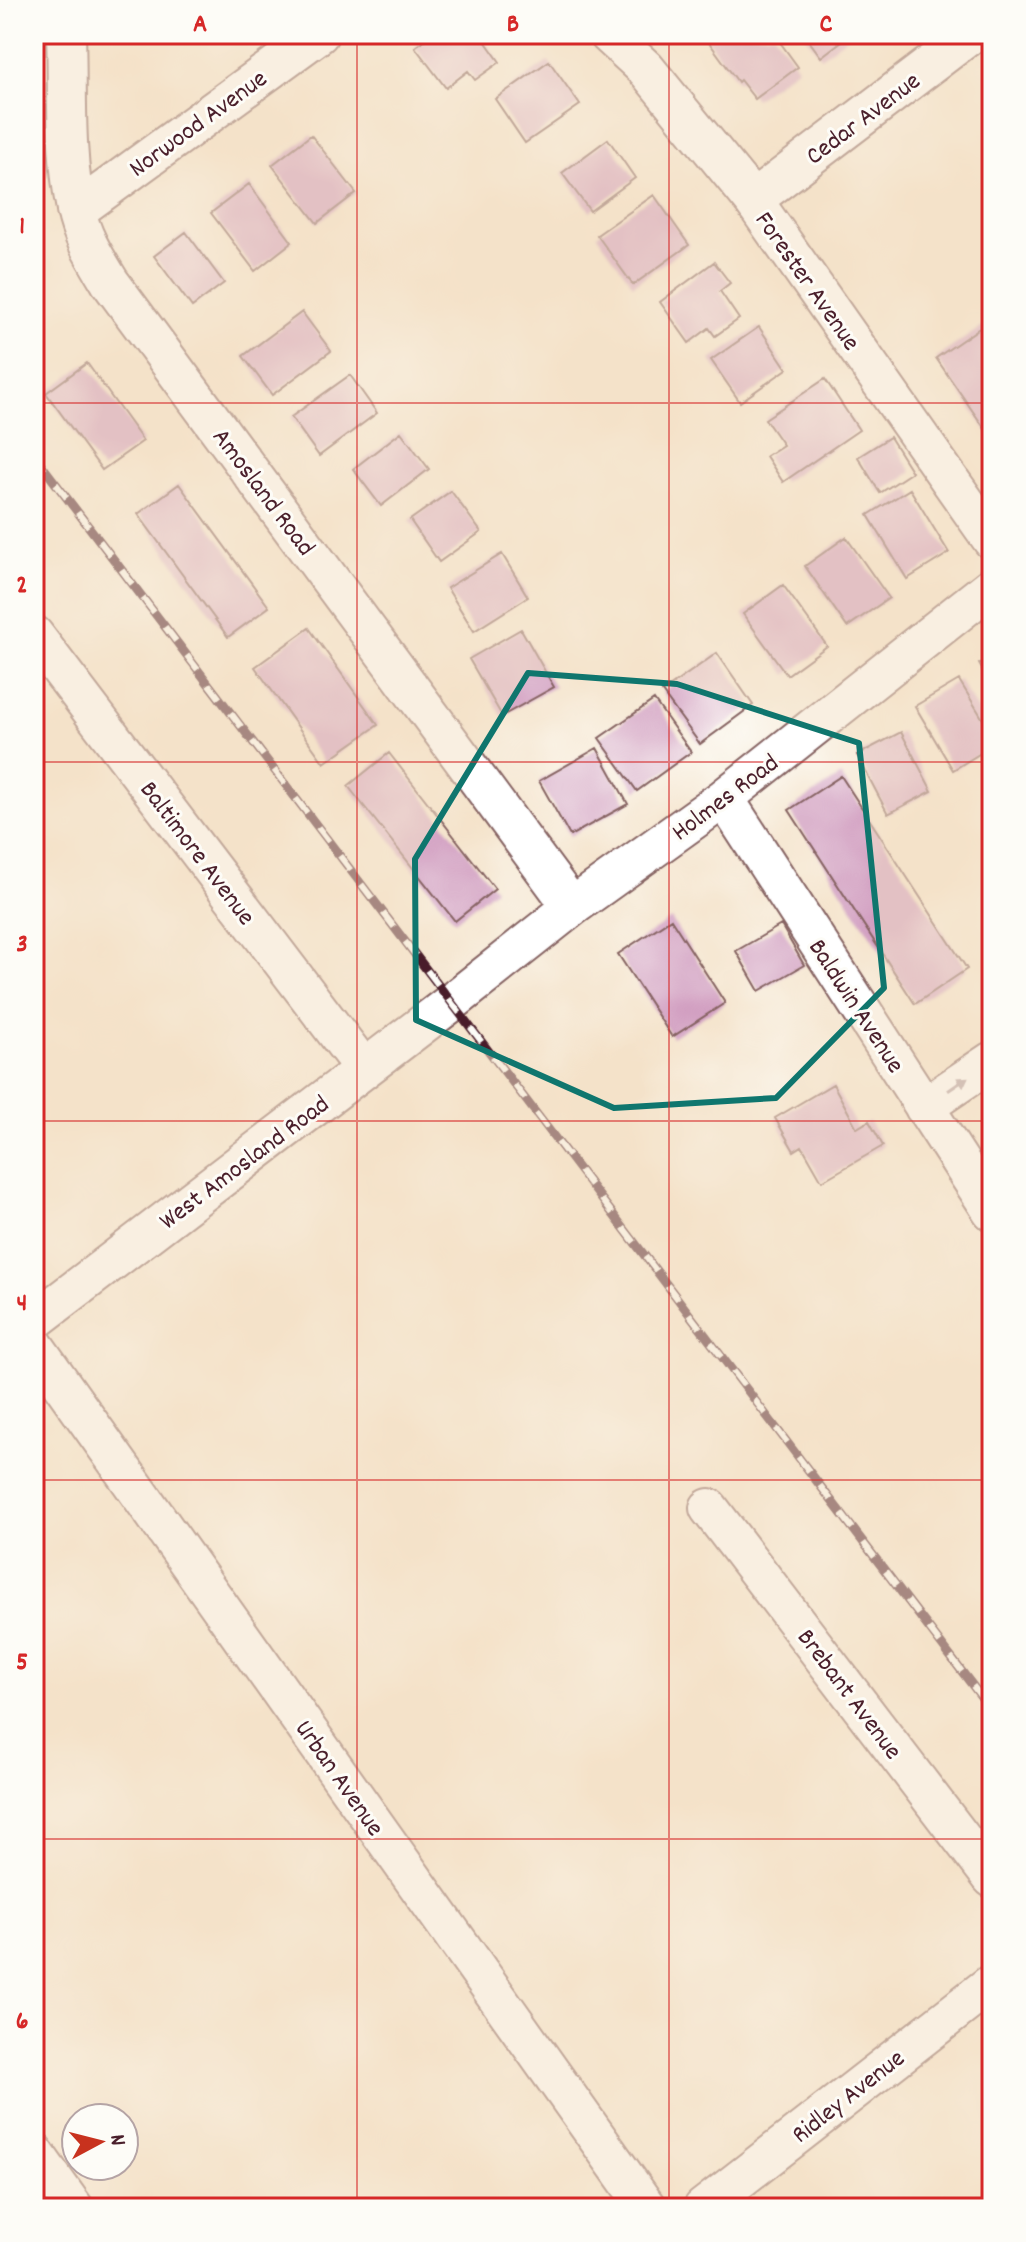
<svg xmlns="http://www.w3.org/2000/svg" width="1026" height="2242" font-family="Dekko,sans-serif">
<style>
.building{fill:#cf99be}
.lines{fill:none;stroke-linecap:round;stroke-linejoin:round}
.minor-casing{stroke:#866362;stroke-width:42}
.minor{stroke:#fff;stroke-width:38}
.rail-casing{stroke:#4a1f2b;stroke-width:9}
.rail{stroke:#fdfcf7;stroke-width:6;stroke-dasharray:18;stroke-linecap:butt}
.oneway{fill:#ae9aa0}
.marked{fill:none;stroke:#0f766e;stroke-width:6;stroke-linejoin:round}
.grid{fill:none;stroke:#d62828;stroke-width:2;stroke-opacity:0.55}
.labels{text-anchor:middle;stroke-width:6;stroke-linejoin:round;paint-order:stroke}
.street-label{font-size:26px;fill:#4a1f2b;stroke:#fdfcf7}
.neatline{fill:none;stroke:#d62828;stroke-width:3}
.grid-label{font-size:26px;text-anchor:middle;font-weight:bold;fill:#d62828}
</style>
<rect width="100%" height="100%" fill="#fdfcf7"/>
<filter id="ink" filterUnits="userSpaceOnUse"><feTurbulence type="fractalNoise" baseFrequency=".0125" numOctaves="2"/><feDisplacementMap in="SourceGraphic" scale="16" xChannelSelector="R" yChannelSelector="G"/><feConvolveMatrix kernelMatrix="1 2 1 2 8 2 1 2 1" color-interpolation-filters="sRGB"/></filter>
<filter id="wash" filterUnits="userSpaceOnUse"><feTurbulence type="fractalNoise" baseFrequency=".006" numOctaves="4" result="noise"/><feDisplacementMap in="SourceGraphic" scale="32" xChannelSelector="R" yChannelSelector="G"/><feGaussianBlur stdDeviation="1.8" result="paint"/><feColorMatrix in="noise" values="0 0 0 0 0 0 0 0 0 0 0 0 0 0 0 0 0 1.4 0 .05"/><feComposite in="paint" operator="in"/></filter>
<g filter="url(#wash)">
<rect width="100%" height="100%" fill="#f4e2c9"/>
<g id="blocks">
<!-- building -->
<path class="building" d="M432,34H480L500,62L475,80L468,71L446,88L415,47Z
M703,34H774L798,67L755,99L740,80L738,82Z
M804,34H851L821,57Z
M549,61L580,105L525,143L495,99Z
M311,135L356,193L317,223L272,165Z
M608,139L635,178L590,211L562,173Z
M249,184L292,242L255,271L211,213Z
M654,195L689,245L633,285L597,235Z
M186,232L224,283L192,307L154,256Z
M714,262L730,283L720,291L739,319L715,336L709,328L689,343L660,302Z
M302,312L331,351L272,395L243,356Z
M987,323L992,330V439L936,358Z
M759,327L787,369L740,402L711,360Z
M87,363L143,441L102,470L46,393Z
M350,375L377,413L319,456L291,417Z
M825,379L859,430L783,482L766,456L783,445L765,419Z
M401,432L429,469L381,506L353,469Z
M890,437L912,472L880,493L858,457Z
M179,484L269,607L228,637L138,514Z
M910,489L949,553L907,579L868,515Z
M451,491L481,532L439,562L410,520Z
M846,537L889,598L847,627L805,566Z
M502,554L528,597L474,631L447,588Z
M783,585L827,646L787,675L743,614Z
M309,628L378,725L324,763L255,667Z
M521,629L554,687L502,716L469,659Z
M717,653L753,705L700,744L662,692Z
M992,657V688L979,664Z
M959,680L992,734V746L953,770L915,706Z
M654,700L691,752L637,791L599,738Z
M901,732L932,791L888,814L857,755Z
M597,748L628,804L570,836L539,781Z
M389,753L495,889L455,921L348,786Z
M841,776L967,969L915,1004L789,810Z
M671,919L725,1003L672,1037L618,954Z
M781,925L804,965L759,991L736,951Z
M833,1084L857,1128L869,1121L883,1146L822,1181L802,1146L794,1151L775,1118Z"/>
</g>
</g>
<g filter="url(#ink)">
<use href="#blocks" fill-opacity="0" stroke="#866362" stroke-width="2"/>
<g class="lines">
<!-- minor casing -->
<g class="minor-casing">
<path id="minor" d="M66,34C68,91 64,153 76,209C81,236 96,259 110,282L572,907
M608,34L646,69L753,200L992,540
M753,200L971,34
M76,211L319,34
M34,635L364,1069
M724,798L992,1211
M924,1107L992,1061
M34,1321L452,1002L572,907L724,798L992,586
M34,1345L647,2208
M709,1508L992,1878
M34,2152L74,2208
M703,2208L992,1983"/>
</g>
<!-- minor -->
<use href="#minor" class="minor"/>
<!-- rail casing -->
<g class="rail-casing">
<path id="rail" d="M34,455L992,1711"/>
</g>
<!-- rail -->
<use href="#rail" class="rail"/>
</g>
<!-- one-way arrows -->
<defs><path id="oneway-solid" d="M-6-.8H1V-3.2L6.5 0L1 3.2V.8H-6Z" transform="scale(2)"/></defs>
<use class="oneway" href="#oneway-solid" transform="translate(958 1084) rotate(-34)"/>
</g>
<!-- marked area -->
<path d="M0 0H1026V2242H0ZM528,673L677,684L859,743L884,988L776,1098L614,1108L416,1020L415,859Z" fill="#f4e2c9" fill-opacity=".55" fill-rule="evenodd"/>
<path class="marked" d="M528,673L677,684L859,743L884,988L776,1098L614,1108L416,1020L415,859Z"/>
<!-- grid -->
<path class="grid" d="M357,34V2208M669,34V2208M34,403H992M34,762H992M34,1121H992M34,1480H992M34,1839H992"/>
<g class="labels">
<!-- street labels -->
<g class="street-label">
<text transform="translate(862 117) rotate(-37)" y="9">Cedar Avenue</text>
<text transform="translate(197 122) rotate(-36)" y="9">Norwood Avenue</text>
<text transform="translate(809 280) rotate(55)" y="9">Forester Avenue</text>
<text transform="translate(265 491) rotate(53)" y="9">Amosland Road</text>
<text transform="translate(724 796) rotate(-37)" y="9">Holmes Road</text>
<text transform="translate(199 852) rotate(53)" y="9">Baltimore Avenue</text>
<text transform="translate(858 1005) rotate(57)" y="9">Baldwin Avenue</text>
<text transform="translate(243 1161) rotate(-37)" y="9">West Amosland Road</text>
<text transform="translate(851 1693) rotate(53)" y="9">Brebant Avenue</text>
<text transform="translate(341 1777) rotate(55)" y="9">Urban Avenue</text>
<text transform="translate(847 2095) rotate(-38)" y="9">Ridley Avenue</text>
</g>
</g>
<!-- margin -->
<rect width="1026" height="2242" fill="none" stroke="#fdfcf7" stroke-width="88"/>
<!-- north arrow -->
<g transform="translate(100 2142) rotate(83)"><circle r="38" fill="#fdfcf7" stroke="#b5a4a5" stroke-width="2"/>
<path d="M0-6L14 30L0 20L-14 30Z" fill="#c8321e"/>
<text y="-12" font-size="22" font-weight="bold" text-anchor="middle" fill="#4a1f2b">N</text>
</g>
<rect x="44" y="44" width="938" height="2154" class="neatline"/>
<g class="grid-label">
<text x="200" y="31">A</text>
<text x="513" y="31">B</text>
<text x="826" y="31">C</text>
<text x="22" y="233">1</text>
<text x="22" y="592">2</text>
<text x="22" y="951">3</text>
<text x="22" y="1310">4</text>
<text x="22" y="1669">5</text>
<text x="22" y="2028">6</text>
</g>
</svg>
